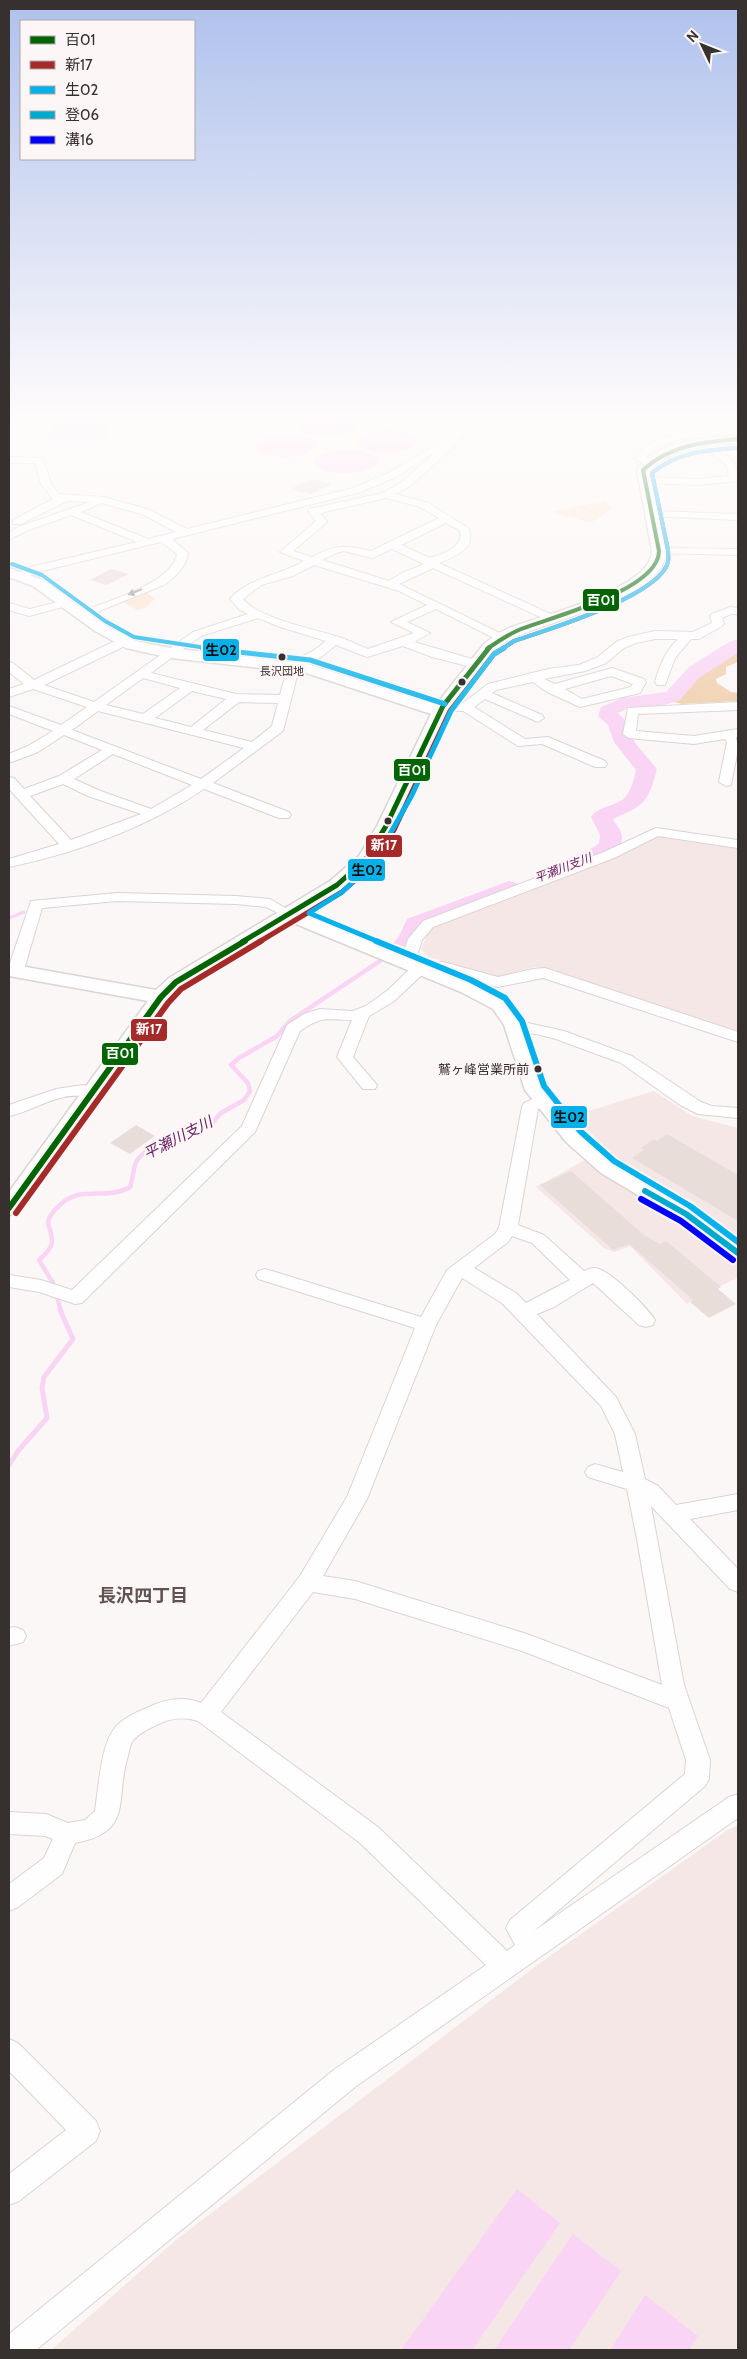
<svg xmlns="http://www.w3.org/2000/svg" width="747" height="2359" font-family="Cabin,'Noto Sans JP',sans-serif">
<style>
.built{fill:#f5e7e6}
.green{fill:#fae4cd}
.forest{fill:#efcfac}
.water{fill:#f9d4f4}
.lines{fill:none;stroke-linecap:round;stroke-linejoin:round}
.stream-far2{stroke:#f9d4f4;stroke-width:3}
.stream-far1{stroke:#f9d4f4;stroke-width:4.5}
.stream{stroke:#f9d4f4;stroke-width:5}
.river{fill:#f9d4f4;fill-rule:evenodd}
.building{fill:#e9ddda}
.minor-casing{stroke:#dad4d4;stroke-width:2}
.tertiary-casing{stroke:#dad4d4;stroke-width:3}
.minor{fill:#fffefe;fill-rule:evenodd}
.tertiary{fill:#fffefe;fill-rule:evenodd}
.bus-1-far2-casing{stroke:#fdf6f6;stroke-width:6}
.bus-1-far1-casing{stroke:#fdf6f6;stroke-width:8}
.bus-1-casing{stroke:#fdf6f6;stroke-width:10}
.bus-2-far2-casing{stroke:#fdf6f6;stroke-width:6}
.bus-2-far1-casing{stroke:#fdf6f6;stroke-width:8}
.bus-2-casing{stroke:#fdf6f6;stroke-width:10}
.bus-3-far2-casing{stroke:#fdf6f6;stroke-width:6}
.bus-3-far1-casing{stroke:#fdf6f6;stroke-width:8}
.bus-3-casing{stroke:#fdf6f6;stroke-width:10}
.bus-4-casing{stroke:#fdf6f6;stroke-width:10}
.bus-5-casing{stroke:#fdf6f6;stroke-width:10}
.bus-1-far2{stroke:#006400;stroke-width:4}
.bus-1-far1{stroke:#006400;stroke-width:5}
.bus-1{stroke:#006400;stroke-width:6}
.bus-2-far2{stroke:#a52a2a;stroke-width:4}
.bus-2-far1{stroke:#a52a2a;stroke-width:5}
.bus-2{stroke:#a52a2a;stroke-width:6}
.bus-3-far2{stroke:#05b1ea;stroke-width:4}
.bus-3-far1{stroke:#05b1ea;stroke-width:5}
.bus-3{stroke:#05b1ea;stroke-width:6}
.bus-4{stroke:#00a9ce;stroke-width:6}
.bus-5{stroke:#00f;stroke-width:6}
.oneway{fill:#9a9796}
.bus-dot{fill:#36302f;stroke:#fdf6f6;stroke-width:2}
.labels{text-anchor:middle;stroke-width:5;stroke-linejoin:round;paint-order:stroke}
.far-bus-label{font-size:11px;fill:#36302f;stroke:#fdf6f6}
.far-water-label{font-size:12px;font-style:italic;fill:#682064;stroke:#fdf6f6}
.bus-label{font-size:13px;fill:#36302f;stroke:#fdf6f6;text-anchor:end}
.water-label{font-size:15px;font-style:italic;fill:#682064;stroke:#fdf6f6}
.near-neighbourhood-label{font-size:18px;font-weight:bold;fill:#5f5251;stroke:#fdf6f6}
.line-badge{stroke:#fdf6f6;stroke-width:2}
.badge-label{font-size:14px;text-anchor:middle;font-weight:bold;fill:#fff}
.pale-badge-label{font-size:14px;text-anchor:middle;font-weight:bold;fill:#111}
</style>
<rect width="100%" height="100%" fill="#fcf7f7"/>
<!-- built -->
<path class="built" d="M665,835L738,848V1033L544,968L534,967L498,977L487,976L427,956L421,949L430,928L585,869L657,836Z
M654,1091L692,1116L738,1128V1277L687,1304L630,1246L615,1252L605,1249L536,1187L605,1149L575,1115Z
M738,1825V2350H51L177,2239L540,1963L726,1831Z"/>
<!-- green -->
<path class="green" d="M605,501L611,508L596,520L589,522L551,512Z
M143,591L155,598L147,607L137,610L123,602V599Z"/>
<!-- forest -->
<path class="forest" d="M723,649H738V662L726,667V674L716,679L717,683L731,692L738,693V701L682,704L670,701L665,695L676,689L684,677L693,669L711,660Z"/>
<!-- water -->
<path class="water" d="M322,415L345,418L356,424V427C344,439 306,442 297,426L306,418Z
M110,421L106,439L48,440L53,422Z
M390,430L407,433L417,439L416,444C402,455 368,457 356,442L358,437L372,431Z
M290,434L313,439L316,441V447C303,460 268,461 255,447L256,442L267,436Z
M341,450L363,451L377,458V464C361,475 329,478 314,464V459L328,452Z
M517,2189L560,2223L472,2350H401Z
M573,2234L621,2271L569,2350H494Z
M645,2295L698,2336L689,2350H610Z"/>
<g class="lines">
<!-- stream-far2 -->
<path class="stream-far2" d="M9,918L24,912"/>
<!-- stream-far1 -->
<path class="stream-far1" d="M393,953L402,947
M61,1311L53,1283L39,1260C55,1246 54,1242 48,1223C49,1216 53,1211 58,1207C80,1183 104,1202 130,1187C137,1166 129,1164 149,1149L213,1122L221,1113L244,1100L250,1091L248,1083L231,1065L239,1058L277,1036L290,1021L380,961"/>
<!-- stream -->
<path class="stream" d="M9,1465L18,1451L47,1418L42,1388L44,1377L73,1339L60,1310"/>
<!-- river -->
<path class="river" d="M738,639V653L699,678L680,700L661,706L627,709L618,713L627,722L635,743L657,769C648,804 644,805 613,819C616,825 622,831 622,837C623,858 572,877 556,873L553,868C561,857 587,854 599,843L600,835L591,817C599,805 617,807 626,796C632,789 634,778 636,770L614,742L608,725L598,716L601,707L622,698L666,692L689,667L729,642Z
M509,881L517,883L520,888L517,893L425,928C420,944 412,956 394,952L390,947L399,936L407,919Z"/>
</g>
<!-- building -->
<path class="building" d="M311,479L332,484L312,494L291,489Z
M111,569L129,574L107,585L90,580Z
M136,1125L155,1136L130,1154L110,1143Z
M667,1134L738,1175V1221L632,1158L644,1150L641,1148L654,1139L657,1141Z
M571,1171L644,1235L660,1244L666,1241L677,1250L721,1287L718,1289L736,1304L709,1318L690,1302L693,1300L629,1244L613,1250L540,1185Z"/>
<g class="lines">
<!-- minor casing -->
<g class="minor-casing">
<path id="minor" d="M615,415H630L682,433L711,419L712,415H722C712,443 659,434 646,458L654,462L649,465L635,459C643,444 656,440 672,436Z
M452,435L459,438V442L410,486L395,494L428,503L468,528C478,548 454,557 439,563L557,617L559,619L557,621H549L433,568L399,584L508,637L502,641L498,640L436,609L407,622L430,633L414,642L479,661L481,664L479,667L475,668L432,657L403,646L367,657L336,645L321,657L299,668L283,731L213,783L289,812L291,815L289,818H279L204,789C146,828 76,853 9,867V859L59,844L9,789V777L14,778L24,789L59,776L102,750L64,735L38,752L9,763V754L28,746L53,731L9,714V706L61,725L87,707L33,689L9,697V689L24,684L9,672V662L13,663L34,680L119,639H127L129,642L127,645L44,685L94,702L193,632L248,614L240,610L230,599C248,578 280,575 304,561L280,552L316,521L308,511L309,509L383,493L402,482L437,451L396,477L361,492L172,539L188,553C186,568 175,577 164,585L82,618L78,617L76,615L78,613C104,602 172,584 177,554L161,542L38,572L25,578H17V574L30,567L137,542L71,515L26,531L9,540V533L18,527L90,502L67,501L21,524H13V520L53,499L41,484L35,463H9V457L43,458L51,484L59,494L104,497L150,510L187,529L353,488L388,473ZM386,498L420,507L439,518L371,551C344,545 337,544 312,557L293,551L326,523L327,521L320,513ZM101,503L142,514L176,532L148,539L81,512ZM446,523L459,530L461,535C459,549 442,554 430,558L401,545ZM392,549L424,564L402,573L389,581L322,560L336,553L344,551L372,558ZM314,565L399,591L427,605L391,622L414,633L368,649C356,644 344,638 332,635C308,628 259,618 243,599L261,585L293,576ZM258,618L280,627L326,641L313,651L289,663L280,695L236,694L151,673L201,636ZM143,678L180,688L143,714L106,705ZM192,691L226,699L191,727L155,718ZM239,702L278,703L272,726L252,742L203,730ZM98,711L244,748L201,779L72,730ZM113,754L192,785L151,809L98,790L74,779ZM63,784L88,796L141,814L71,840L30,796Z
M709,439L712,440C725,459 738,455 738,481L697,485L646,483L641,480L646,477L697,479L729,476L726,464L712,454L704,442Z
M654,511L738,514V520L650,516L649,514Z
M659,548L738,549V555L655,553V549Z
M66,600L70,601L72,603L70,605L29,616L9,610V603L30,609Z
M730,607L738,608V614H731L722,618L724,624L722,626L699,639H691L675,658L665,685H657L655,682C660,664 665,652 678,639H655L636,643L624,648L606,663L585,671L544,679L555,684L612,668L644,679L646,682L640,693L580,707L547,692L533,682L496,690L492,693L542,715L544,718L538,722L485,699L474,707L525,739L548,737L605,761L607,764L605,767H595L542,744L518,746L463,711L443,710L437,706L443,702L463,703L488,684L548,669L579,665L598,657L616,642L628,637L655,631L693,632L712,623L710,616L712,614ZM611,676L633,684L631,687L582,699L565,689Z
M738,702V710L638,714L636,731L694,736L738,729V737H736L738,749L731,785L726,786L719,782L727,742L725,739L694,744L629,738L623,734L628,708Z
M656,828L738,840V848L658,836L614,858L433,927L422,940L414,965L443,962L498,977L533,969L545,968L738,1032V1042L543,978L498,987L443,972L423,974L393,1002L369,1016L353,1057L377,1085L375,1089H363L337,1057L352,1020C326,1020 323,1015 300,1031L255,1132L82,1303L75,1304L39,1292L9,1287V1275L41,1280L72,1290L242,1126L287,1025L304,1014L320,1009L352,1011L366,1006L388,990L413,966H403L400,963L408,939L423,921L604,852Z
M117,893L236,896L270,899L297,915L290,919L266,907L236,904L117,901L42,908L25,966L18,974L9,975V966L31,901Z
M514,1020L564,1031L632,1056L701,1102L712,1106L738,1108V1118L698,1114L680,1105L621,1063L553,1038L508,1028L506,1025L508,1022Z
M83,1085L99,1088L101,1092L99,1096C88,1098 76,1094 64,1097C45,1101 28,1112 9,1116V1105L56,1089Z
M542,1095L548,1096L550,1100L538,1109L518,1225L544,1235L584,1271C588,1269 591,1268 595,1268C609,1269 648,1308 655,1320L653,1325L646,1327L639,1325L593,1283L554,1307L537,1314L616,1397L635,1434L645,1479L658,1486L676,1505L738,1494V1510L690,1519L738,1569V1592L730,1589L651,1506L684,1685L710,1760L709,1779L705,1786L534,1931L729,1797L738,1794V1818L355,2087L36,2350H9V2334L335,2069L486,1965L360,1843L198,1721C186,1717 172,1718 161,1723C152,1727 138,1733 132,1742C130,1745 129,1752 128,1756C114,1800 135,1832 75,1843L62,1874L18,1907L9,1911V1884L44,1858L53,1839L45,1836L9,1834V1812L46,1814L68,1823L85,1820L95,1811C98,1791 101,1745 114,1729C122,1718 137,1712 149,1707C166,1699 184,1696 201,1703L300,1576L347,1497L415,1328L258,1279L256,1275L258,1271L265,1269L272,1271L421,1317L447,1270L495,1234L499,1228L522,1107L524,1103ZM512,1236L532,1243L570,1280L526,1303L516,1293L474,1268L508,1242ZM462,1278L502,1303L601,1406L615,1434L623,1472L595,1464L588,1467L585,1472L588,1477L627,1489L637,1539L662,1685L527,1634L355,1581L323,1576L367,1499L436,1325ZM313,1592L355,1599L522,1651L669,1708L686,1760L685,1774L510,1920L506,1928L515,1945L507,1951L378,1827L221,1712Z
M15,1627L23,1630L26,1636L23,1642L9,1646V1628Z
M9,2039L18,2043L96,2121L100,2131L96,2141L19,2201L9,2205V2174L66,2130L9,2071Z"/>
</g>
<!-- tertiary casing -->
<g class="tertiary-casing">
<path id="tertiary" d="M9,415H21L15,429L9,433Z
M478,415H493L456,441H448L446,438L448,435Z
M738,435V443C708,445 672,446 650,471L666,551C666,601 535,621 501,645C482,659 465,688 451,707L450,712L395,826L372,863L344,889L304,914L475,984L507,1001L524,1025L546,1089L582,1132L617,1163L694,1209L738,1241V1261L730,1259L678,1219L601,1173L566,1142L525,1090L504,1025L493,1009L461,992L291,922L183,986L168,1001L17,1213L9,1215V1192L148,1001L9,976V964L156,990L169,978L330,881L359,856L377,826L431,714L306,673L171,658L126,648L95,631L33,586L9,577V568L43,580L105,625L136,641L171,648L308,664L436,705L483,645C492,637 501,631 512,627C543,615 652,589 652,551L637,470C658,440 704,438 738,435Z"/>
</g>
<!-- minor -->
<use href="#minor" class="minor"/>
<!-- tertiary -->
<use href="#tertiary" class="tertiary"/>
<!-- bus-1-far2 casing -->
<g class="bus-1-far2-casing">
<path id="bus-1-far2" d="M487,649C497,642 509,634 521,629C552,617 659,590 659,551L643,470C670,445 703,442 738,439"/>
</g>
<!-- bus-1-far1 casing -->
<g class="bus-1-far1-casing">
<path id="bus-1-far1" d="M242,942L337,885L366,859L386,826L443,706L489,648"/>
</g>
<!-- bus-1 casing -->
<g class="bus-1-casing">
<path id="bus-1" d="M9,1208L161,997L176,982L245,941"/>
</g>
<!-- bus-2-far2 casing -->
<g class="bus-2-far2-casing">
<path id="bus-2-far2" d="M502,649L514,641C546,630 660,596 668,562C669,558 668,553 668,550L652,473C677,452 707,450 738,448"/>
</g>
<!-- bus-2-far1 casing -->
<g class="bus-2-far1-casing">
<path id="bus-2-far1" d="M259,942L342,892L372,865L394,830L450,711L494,654L504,648"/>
</g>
<!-- bus-2 casing -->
<g class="bus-2-casing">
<path id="bus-2" d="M16,1213L168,1003L181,989L261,941"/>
</g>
<!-- bus-3-far2 casing -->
<g class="bus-3-far2-casing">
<path id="bus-3-far2" d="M12,564L42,575L105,621L134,637L213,649
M502,649L514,641C546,630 660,596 668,562C669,558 668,553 668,550L652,473C677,452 707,450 738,448"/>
</g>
<!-- bus-3-far1 casing -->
<g class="bus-3-far1-casing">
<path id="bus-3-far1" d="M202,648L310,660L445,704
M379,942L309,913L342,892L373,864L412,795L451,711L494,654L504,648"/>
</g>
<!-- bus-3 casing -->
<g class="bus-3-casing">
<path id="bus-3" d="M376,941L471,980L505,998L522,1021L544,1086L580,1131L614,1161L690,1206L738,1242"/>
</g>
<!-- bus-4 casing -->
<g class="bus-4-casing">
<path id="bus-4" d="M645,1191L686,1214L738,1253"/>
</g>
<!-- bus-5 casing -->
<g class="bus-5-casing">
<path id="bus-5" d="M641,1199L681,1221L733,1260"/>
</g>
<!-- bus-1-far2 -->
<use href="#bus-1-far2" class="bus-1-far2"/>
<!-- bus-1-far1 -->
<use href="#bus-1-far1" class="bus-1-far1"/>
<!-- bus-1 -->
<use href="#bus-1" class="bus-1"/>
<!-- bus-2-far2 -->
<use href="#bus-2-far2" class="bus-2-far2"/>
<!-- bus-2-far1 -->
<use href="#bus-2-far1" class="bus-2-far1"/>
<!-- bus-2 -->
<use href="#bus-2" class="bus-2"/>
<!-- bus-3-far2 -->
<use href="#bus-3-far2" class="bus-3-far2"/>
<!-- bus-3-far1 -->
<use href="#bus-3-far1" class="bus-3-far1"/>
<!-- bus-3 -->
<use href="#bus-3" class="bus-3"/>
<!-- bus-4 -->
<use href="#bus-4" class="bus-4"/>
<!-- bus-5 -->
<use href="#bus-5" class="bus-5"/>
</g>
<!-- one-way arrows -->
<defs><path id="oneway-solid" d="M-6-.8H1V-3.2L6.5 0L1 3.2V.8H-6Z" transform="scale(1.25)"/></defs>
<use class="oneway" href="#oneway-solid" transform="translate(135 592) rotate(158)"/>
<!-- sky -->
<linearGradient id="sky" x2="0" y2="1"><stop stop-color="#afc1ed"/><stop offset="0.56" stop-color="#fefbfb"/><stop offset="1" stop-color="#fefbfb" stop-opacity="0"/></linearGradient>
<rect width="747" height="745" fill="url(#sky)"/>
<!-- markers -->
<g class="bus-dot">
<circle cx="282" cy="657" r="4.5"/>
<circle cx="462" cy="682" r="4.5"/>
<circle cx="388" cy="821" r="4.5"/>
<circle cx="538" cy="1069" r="4.5"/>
</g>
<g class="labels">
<!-- far-bus labels -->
<g class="far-bus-label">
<text x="282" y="675">長沢団地</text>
</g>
<!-- far-water labels -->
<g class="far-water-label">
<text transform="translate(563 868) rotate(-21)" y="4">平瀬川支川</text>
</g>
<!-- bus labels -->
<g class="bus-label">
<text x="529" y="1074">鷲ヶ峰営業所前</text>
</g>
<!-- water labels -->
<g class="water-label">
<text transform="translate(178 1138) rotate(-27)" y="5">平瀬川支川</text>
</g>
<!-- near-neighbourhood labels -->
<g class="near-neighbourhood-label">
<text x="143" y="1602">長沢四丁目</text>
</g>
</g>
<g class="line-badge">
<rect x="582" y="588" width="38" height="24" rx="5" fill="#006400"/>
<rect x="202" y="638" width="38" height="24" rx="5" fill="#05b1ea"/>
<rect x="393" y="758" width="38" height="24" rx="5" fill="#006400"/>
<rect x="365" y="834" width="38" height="24" rx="5" fill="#a52a2a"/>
<rect x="347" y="858" width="39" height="24" rx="5" fill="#05b1ea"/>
<rect x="130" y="1018" width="38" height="24" rx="5" fill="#a52a2a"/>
<rect x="101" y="1042" width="38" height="24" rx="5" fill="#006400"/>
<rect x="550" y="1105" width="38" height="24" rx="5" fill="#05b1ea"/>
</g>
<g class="badge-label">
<text x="601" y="605">百01</text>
<text x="412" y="775">百01</text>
<text x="384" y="850">新17</text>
<text x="149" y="1034">新17</text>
<text x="120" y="1058">百01</text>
</g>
<g class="pale-badge-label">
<text x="221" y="655">生02</text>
<text x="367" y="875">生02</text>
<text x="569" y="1122">生02</text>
</g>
<!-- border -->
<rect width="747" height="2359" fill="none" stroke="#36302f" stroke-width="20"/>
<!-- legend -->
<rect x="20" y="20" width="175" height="140" fill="#fdf6f6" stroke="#ada7a6"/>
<rect x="30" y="36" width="25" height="8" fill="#006400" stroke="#ada7a6"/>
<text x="65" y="45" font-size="15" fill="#36302f">百01</text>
<rect x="30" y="61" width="25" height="8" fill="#a52a2a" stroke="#ada7a6"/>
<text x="65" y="70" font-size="15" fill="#36302f">新17</text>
<rect x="30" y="86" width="25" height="8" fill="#05b1ea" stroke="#ada7a6"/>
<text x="65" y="95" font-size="15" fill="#36302f">生02</text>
<rect x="30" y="111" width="25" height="8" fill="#00a9ce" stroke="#ada7a6"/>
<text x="65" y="120" font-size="15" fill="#36302f">登06</text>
<rect x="30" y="136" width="25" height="8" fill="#0000ff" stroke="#ada7a6"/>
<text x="65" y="145" font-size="15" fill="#36302f">溝16</text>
<!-- north arrow -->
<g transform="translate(702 45) rotate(313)" stroke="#fdf6f6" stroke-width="4" paint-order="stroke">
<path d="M0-4L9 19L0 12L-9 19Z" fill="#36302f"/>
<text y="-8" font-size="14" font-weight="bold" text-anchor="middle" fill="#36302f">N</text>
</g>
</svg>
